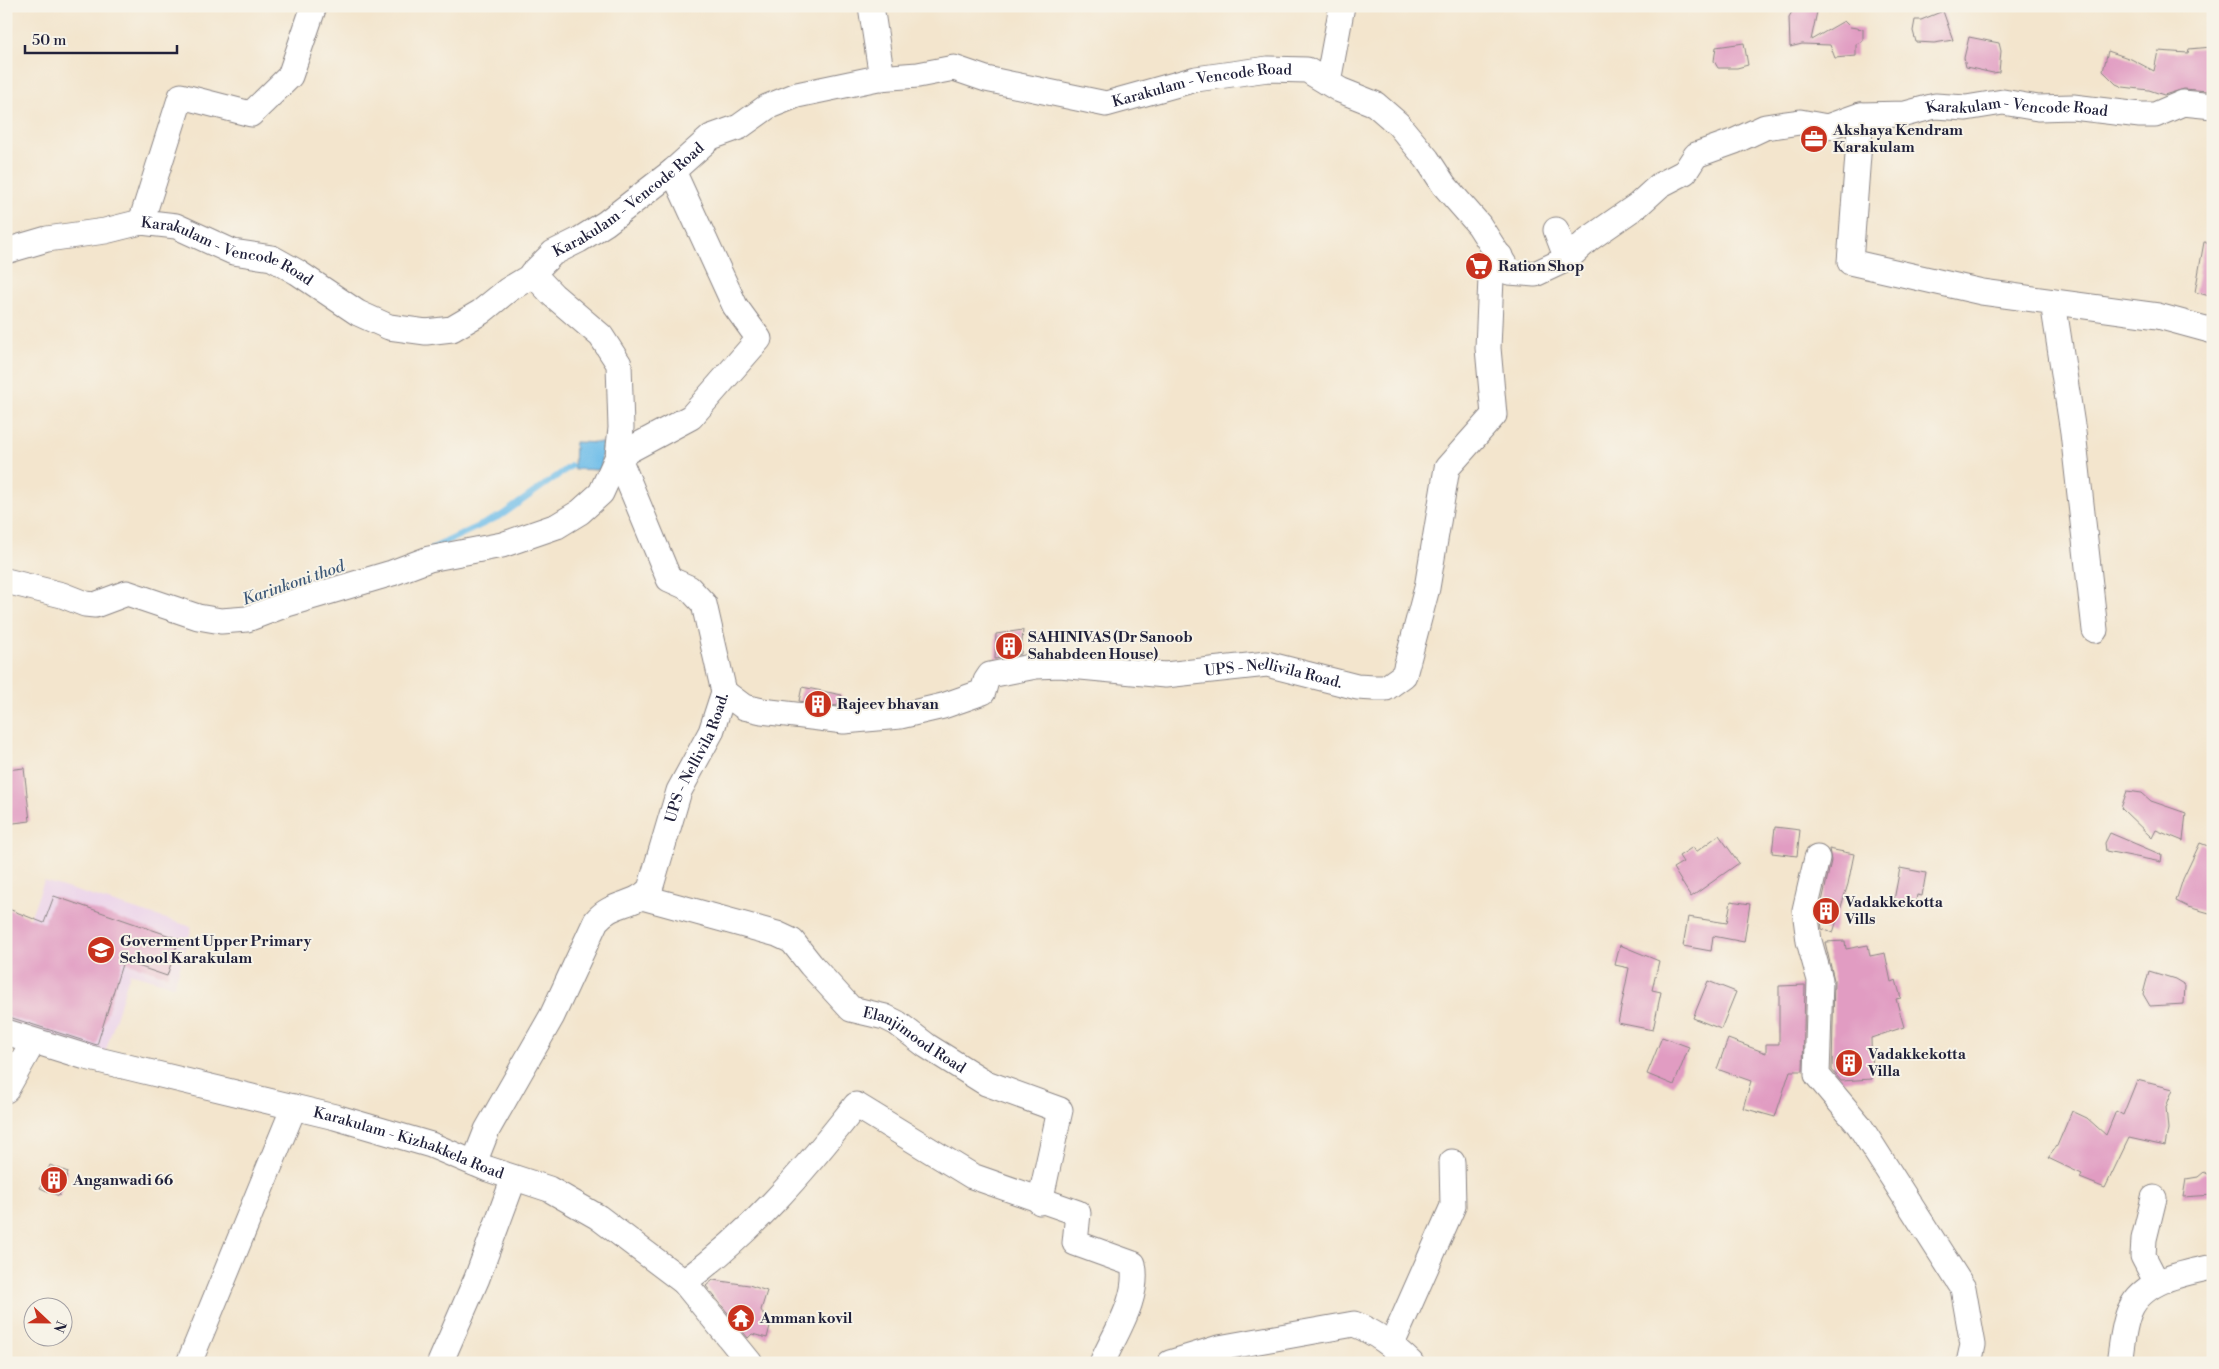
<svg xmlns="http://www.w3.org/2000/svg" width="2219" height="1369" font-family="'Libre Bodoni',serif">
<style>
.built{fill:#ebd1eb}
.water{fill:#6ebde9;stroke:#487092}
.lines{fill:none;stroke-linecap:round;stroke-linejoin:round}
.stream{stroke:#6ebde9;stroke-width:6}
.building{fill:#e19cc2}
.street-casing{stroke:#8a8484;stroke-width:27}
.street{stroke:#fff;stroke-width:25}
.labels{text-anchor:middle;stroke-width:4;stroke-linejoin:round;paint-order:stroke}
.street-label{font-size:15px;fill:#22223b;stroke:#f7f3e8}
.poi-label{font-size:15px;font-weight:bold;fill:#22223b;stroke:#f7f3e8;text-anchor:start}
.water-label{font-size:16px;font-style:italic;fill:#3d5878;stroke:#f7f3e8}
</style>
<rect width="100%" height="100%" fill="#f7f3e8"/>
<filter id="ink" filterUnits="userSpaceOnUse"><feTurbulence type="fractalNoise" baseFrequency=".02" numOctaves="2"/><feDisplacementMap in="SourceGraphic" scale="10" xChannelSelector="R" yChannelSelector="G"/><feConvolveMatrix kernelMatrix="1 2 1 2 8 2 1 2 1" color-interpolation-filters="sRGB"/></filter>
<filter id="wash" filterUnits="userSpaceOnUse"><feTurbulence type="fractalNoise" baseFrequency=".0096" numOctaves="4" result="noise"/><feDisplacementMap in="SourceGraphic" scale="20" xChannelSelector="R" yChannelSelector="G"/><feGaussianBlur stdDeviation="1.12" result="paint"/><feColorMatrix in="noise" values="0 0 0 0 0 0 0 0 0 0 0 0 0 0 0 0 0 1.4 0 .05"/><feComposite in="paint" operator="in"/></filter>
<g filter="url(#wash)">
<rect width="100%" height="100%" fill="#f3e5cd"/>
<!-- built -->
<path class="built" d="M44,881L192,927L174,986L130,973L105,1053L6,1021V981Z"/>
<!-- water -->
<path class="water" d="M575,442L602,443L601,470L574,469Z"/>
<g class="lines">
<!-- stream -->
<path class="stream" d="M433,548L502,515L571,466"/>
</g>
<g id="blocks">
<!-- building -->
<path class="building" d="M1818,7L1811,40L1844,21L1850,27L1863,29V41L1856,44V56L1835,58L1830,45L1802,44L1790,47L1789,17L1793,10Z
M1943,11L1953,40L1934,43L1916,42L1913,31L1915,20H1921Z
M1969,37L1999,43L2001,51L1999,72L1993,73L1966,67L1964,58Z
M1744,43L1748,65L1737,68H1718L1714,61L1716,47Z
M2212,47L2208,91L2184,89L2164,95L2149,90L2123,87L2116,84L2103,71L2108,51L2131,59L2154,71L2158,51L2188,53L2189,49Z
M2204,242L2213,243V297L2195,292Z
M1023,630L1021,654L995,659L996,634Z
M802,687L842,695L837,706L799,701Z
M24,768L30,821L6,824V770Z
M2127,791L2142,793L2151,801L2186,813L2183,841L2156,830L2152,838L2121,808Z
M1775,827L1800,830L1797,856L1772,853Z
M2110,833L2162,855L2161,862L2106,851L2105,843Z
M1719,835L1739,863L1691,897L1673,868L1683,862L1679,856L1693,847L1696,852Z
M2200,843L2213,848V914L2188,907L2176,901L2183,879Z
M1829,849L1854,854L1848,884L1833,933L1822,929L1820,911L1831,861Z
M1900,868L1926,873L1922,896L1917,895L1915,904L1894,900Z
M54,896L179,939L167,976L123,961L97,1045L6,1016V908L44,923Z
M1731,901L1750,904L1744,942L1713,936L1711,951L1683,946L1688,917L1727,923Z
M1845,941L1846,949L1868,945L1870,956L1885,953L1891,982L1896,980L1901,998L1896,999L1904,1027L1871,1038L1872,1079L1841,1081L1832,1070L1834,980L1825,942Z
M1620,945L1659,961L1652,990L1661,992L1653,1030L1618,1023L1629,968L1615,965Z
M2149,971L2175,979L2185,985L2184,1004L2150,1006L2143,994Z
M1708,981L1736,992L1721,1029L1693,1018Z
M1805,985L1803,1071H1790L1775,1117L1743,1108L1751,1081L1717,1069L1728,1039L1766,1053V1044H1779V986Z
M1662,1037L1689,1047L1674,1085L1647,1074Z
M2137,1080L2173,1089L2166,1107L2168,1129L2165,1146L2129,1138L2105,1188L2080,1178L2082,1174L2048,1158L2057,1146L2072,1111L2087,1118L2106,1135L2116,1111L2123,1115Z
M50,1165L68,1172L59,1196L40,1188Z
M2204,1172L2213,1177V1195L2183,1197L2186,1179L2198,1177Z
M713,1280L749,1285L767,1291L761,1310L770,1326L767,1338L752,1334L748,1338L706,1286Z"/>
</g>
</g>
<g filter="url(#ink)">
<use href="#blocks" fill-opacity="0" stroke="#8a8484" stroke-width="1"/>
<g class="lines">
<!-- street casing -->
<g class="street-casing">
<g id="street">
<path d="M871,6L882,78"/>
<path d="M1328,82L1342,6"/>
<path d="M1861,115L1850,262L1982,292L2158,316L2213,331"/>
<path d="M673,171L735,306L759,339L691,417L618,456L669,579L689,588L704,604L724,692"/>
<path d="M141,222L181,96L251,114L290,76L314,6"/>
<path d="M1556,230L1567,259"/>
<path id="s1" d="M6,251L47,239L105,231L141,222L176,226L233,252L272,258L297,272L358,313L389,327L426,332L452,329L481,312L508,290L528,278L553,253L579,240L606,223L673,171L711,137L739,127L767,107L797,95L878,78L918,75L954,68L986,79L1106,104L1196,79L1268,69L1307,70L1340,90L1375,104L1398,124L1427,159L1444,185L1479,225L1509,272L1535,274L1567,259L1589,239L1638,205L1660,185L1685,172L1696,155L1735,141L1765,127L1800,122L1827,127L1861,115L1905,114L1935,106L1966,108L2003,102L2038,108L2073,107L2140,115H2155L2183,103L2213,106"/>
<path d="M2053,302L2073,432L2095,630"/>
<path d="M6,581L62,595L85,604L95,605L127,593L198,617L221,621L247,619L287,604L392,573L429,559L502,545L557,526L580,512L601,493L618,456L621,428L619,364L601,336L553,295L532,273"/>
<path d="M1817,858L1805,910L1809,941L1820,980L1817,1075L1859,1125L1963,1288L1973,1345L1969,1363"/>
<path id="s2" d="M642,897L777,934L792,941L811,965L851,1009L885,1017L897,1023L927,1046L986,1083L1060,1110L1040,1202"/>
<path id="s3" d="M6,1032L86,1057L335,1117L431,1145L488,1169L549,1189L598,1217L684,1282L750,1363"/>
<path d="M6,1090L33,1042"/>
<path id="s4" d="M474,1163L487,1130L552,1016L596,921C613,901 634,907 650,889L679,791L711,732L724,692L744,707L762,711L844,721L900,716L943,706L983,692L986,681L990,675L1036,666L1060,665L1165,675L1267,664L1357,687L1374,688H1386L1404,675L1427,588L1447,468L1494,415L1488,348L1491,278L1500,256"/>
<path d="M2154,1198L2144,1239L2143,1256L2157,1283"/>
<path d="M684,1282C752,1232 804,1171 856,1105L972,1176L1078,1213L1075,1243L1133,1264C1140,1298 1115,1333 1102,1363"/>
<path d="M1392,1344L1453,1206L1452,1162"/>
<path d="M189,1363L294,1107"/>
<path d="M440,1363L477,1278L514,1178"/>
<path d="M1170,1363L1219,1348L1354,1324C1377,1333 1393,1346 1411,1363"/>
<path d="M2119,1363C2122,1346 2123,1325 2130,1310C2143,1280 2184,1273 2213,1267"/>
</g>
</g>
<!-- street -->
<use href="#street" class="street"/>
</g>
</g>
<!-- icons -->
<defs>
<g id="office-disc" transform="scale(1.4375)"><circle r="9.5" fill="#c8321e" stroke="#f7f3e8"/><path d="M-6-3h4V-5.5h4V-3h4V5H-6ZM-1-4.5V-3h2v-1.5ZM-6 0V1H6V0Z" fill="#fff"/></g>
<g id="supermarket-disc" transform="scale(1.4375)"><circle r="9.5" fill="#c8321e" stroke="#f7f3e8"/><path d="M-6-5.5h2.5l.6 2H6L4.5 2H-2.5L-4.4-4H-6ZM-1.5 3.2a1.3 1.3 0 1 0 .1 0ZM3 3.2a1.3 1.3 0 1 0 .1 0Z" fill="#fff"/></g>
<g id="building-disc" transform="scale(1.4375)"><circle r="9.5" fill="#c8321e" stroke="#f7f3e8"/><path d="M-4-6H4V6H1V3H-1V6H-4ZM-2.5-4.3h1.7v1.8h-1.7ZM.8-4.3h1.7v1.8H.8ZM-2.5-1h1.7V.8h-1.7ZM.8-1h1.7V.8H.8Z" fill="#fff"/></g>
<g id="school-disc" transform="scale(1.4375)"><circle r="9.5" fill="#c8321e" stroke="#f7f3e8"/><path d="M0-5L7-2L0 1L-7-2ZM-4 1L0 2.5L4 1V4Q0 6-4 4Z" fill="#fff"/></g>
<g id="temple-disc" transform="scale(1.4375)"><circle r="9.5" fill="#c8321e" stroke="#f7f3e8"/><path d="M0-6L5-2H3V0L6.5 2.5H4V6H1.5V3h-3V6H-4V2.5H-6.5L-3 0V-2H-5Z" fill="#fff"/></g>
</defs>
<g fill-rule="evenodd">
<use href="#office-disc" x="1814" y="139"/>
<use href="#supermarket-disc" x="1479" y="266"/>
<use href="#building-disc" x="1009" y="646"/>
<use href="#building-disc" x="818" y="704"/>
<use href="#building-disc" x="1826" y="911"/>
<use href="#school-disc" x="101" y="950"/>
<use href="#building-disc" x="1849" y="1063"/>
<use href="#building-disc" x="54" y="1180"/>
<use href="#temple-disc" x="741" y="1318"/>
</g>
<g class="labels">
<!-- street labels -->
<g class="street-label">
<text dy="5" stroke="none"><textPath href="#s1" startOffset="1310">Karakulam - Vencode Road</textPath></text>
<text dy="5" stroke="none"><textPath href="#s1" startOffset="2269">Karakulam - Vencode Road</textPath></text>
<text dy="5" stroke="none"><textPath href="#s1" startOffset="695">Karakulam - Vencode Road</textPath></text>
<text dy="5" stroke="none"><textPath href="#s1" startOffset="230">Karakulam - Vencode Road</textPath></text>
<text dy="5" stroke="none"><textPath href="#s4" startOffset="1120">UPS - Nellivila Road.</textPath></text>
<text dy="5" stroke="none"><textPath href="#s4" startOffset="475">UPS - Nellivila Road.</textPath></text>
<text dy="5" stroke="none"><textPath href="#s2" startOffset="318">Elanjimood Road</textPath></text>
<text dy="5" stroke="none"><textPath href="#s3" startOffset="418">Karakulam - Kizhakkela Road</textPath></text>
</g>
<!-- poi labels -->
<g class="poi-label">
<text x="1833" y="135">Akshaya Kendram<tspan x="1833" dy="17">Karakulam</tspan></text>
<text x="1498" y="271">Ration Shop</text>
<text x="1028" y="642">SAHINIVAS (Dr Sanoob<tspan x="1028" dy="17">Sahabdeen House)</tspan></text>
<text x="837" y="709">Rajeev bhavan</text>
<text x="1845" y="907">Vadakkekotta<tspan x="1845" dy="17">Vills</tspan></text>
<text x="120" y="946">Goverment Upper Primary<tspan x="120" dy="17">School Karakulam</tspan></text>
<text x="1868" y="1059">Vadakkekotta<tspan x="1868" dy="17">Villa</tspan></text>
<text x="73" y="1185">Anganwadi 66</text>
<text x="760" y="1323">Amman kovil</text>
</g>
<!-- water labels -->
<g class="water-label">
<text transform="translate(293 582) rotate(-19)" y="6">Karinkoni thod</text>
</g>
</g>
<!-- margin -->
<rect width="2219" height="1369" fill="none" stroke="#f7f3e8" stroke-width="25"/>
<!-- north arrow -->
<g transform="translate(48 1322) rotate(112)"><circle r="24" fill="#f7f3e8" stroke="#a29fa3"/>
<path d="M0-4L9 19L0 12L-9 19Z" fill="#c8321e"/>
<text y="-8" font-size="14" font-weight="bold" text-anchor="middle" fill="#22223b">N</text>
</g>
<!-- scale -->
<path d="M25 45v8h152v-8" fill="none" stroke="#22223b" stroke-width="2.5"/>
<text x="32" y="45" font-size="15" fill="#22223b" stroke="#f7f3e8" stroke-width="4" paint-order="stroke">50 m</text>
</svg>
